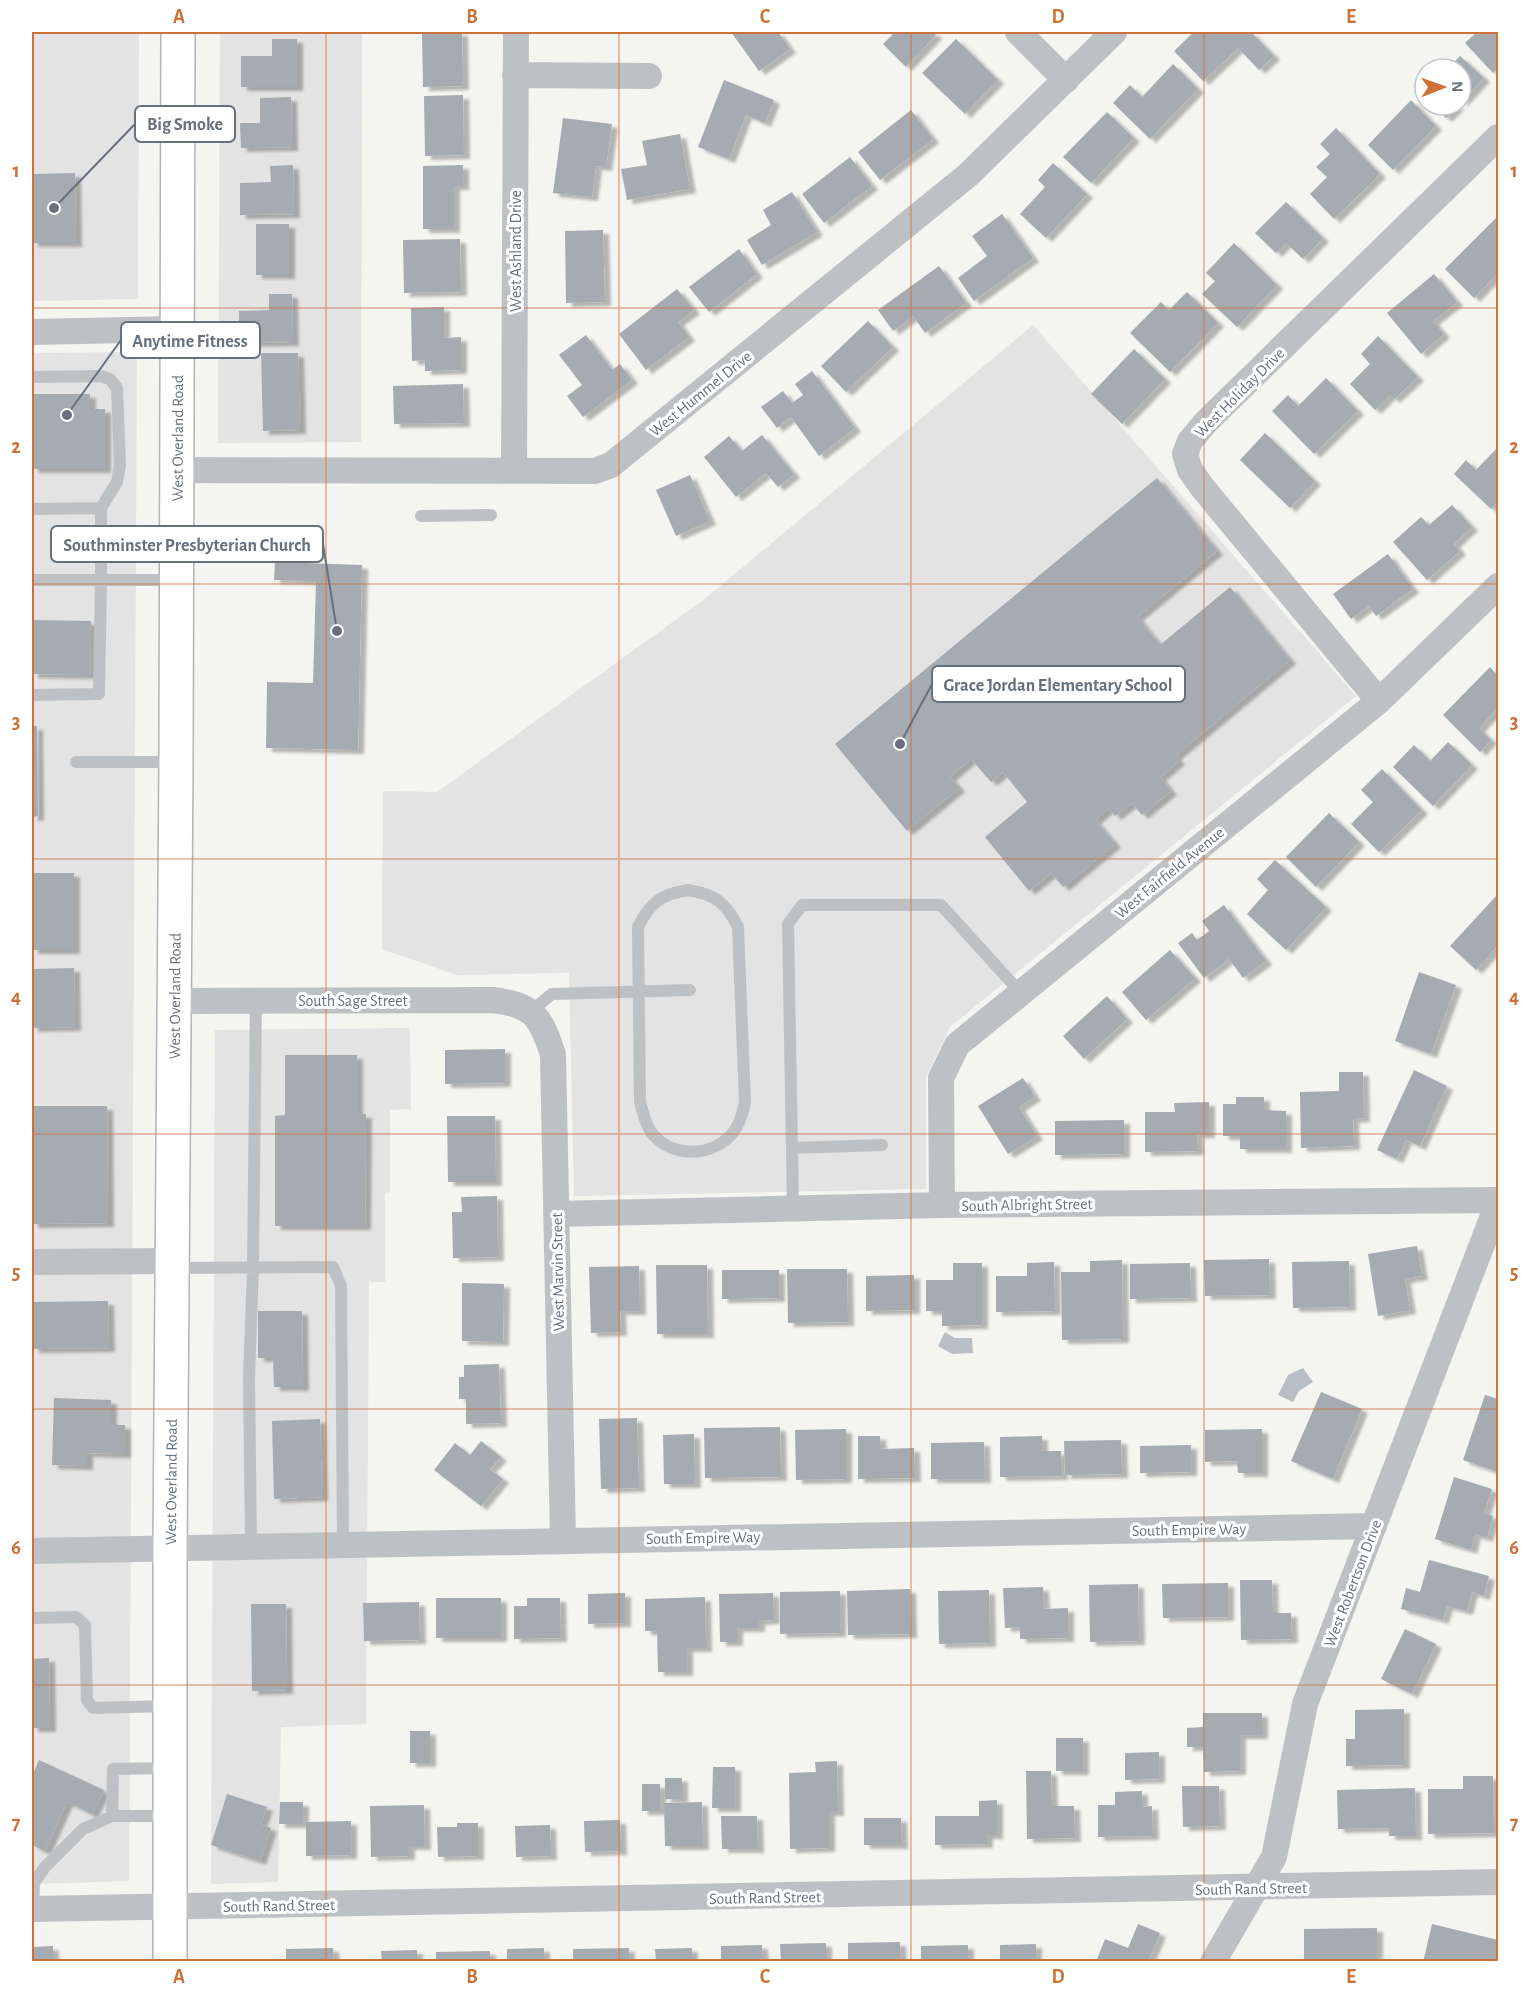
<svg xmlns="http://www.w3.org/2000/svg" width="1530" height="1993" font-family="'Alegreya Sans',sans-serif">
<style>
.built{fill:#e2e3e2}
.water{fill:#b7bfc4}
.building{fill:#a6abb1;filter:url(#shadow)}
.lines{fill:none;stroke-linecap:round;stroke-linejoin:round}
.primary-casing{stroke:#b0b3b7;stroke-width:36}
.service{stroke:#bec1c4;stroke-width:12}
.minor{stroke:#bec1c4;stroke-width:26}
.primary{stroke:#fff;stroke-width:33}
.grid{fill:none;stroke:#cc713a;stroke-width:1.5;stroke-opacity:0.55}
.labels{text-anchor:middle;stroke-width:6;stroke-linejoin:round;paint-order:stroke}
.street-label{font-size:16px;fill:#67717e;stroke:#fff}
.leader{fill:none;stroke:#67717e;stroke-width:2}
.callout-dot{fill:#67717e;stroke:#fff;stroke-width:2}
.callout{fill:#fff;stroke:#67717e;stroke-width:2}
.callout-label{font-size:18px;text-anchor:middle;font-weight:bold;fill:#67717e}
.neatline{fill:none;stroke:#cc713a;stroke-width:2}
.grid-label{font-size:20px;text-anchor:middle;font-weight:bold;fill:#cc713a}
</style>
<defs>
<filter id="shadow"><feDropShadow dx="6" dy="4" stdDeviation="1.5" flood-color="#0004"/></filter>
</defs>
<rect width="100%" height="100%" fill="#f4f4f1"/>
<!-- built -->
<path class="built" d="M32,32H139L138,299L32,301Z
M220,32H362L361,442L218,443Z
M1033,325L1356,696L950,1027L926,1077V1189L574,1196L569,973L457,975L382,949L383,791L437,792L706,598Z
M137,352L129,1881L32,1884V353Z
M410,1028L411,1109L390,1110V1192L385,1193V1282H369L366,1724L281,1727L278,1882L211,1884L215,1030Z"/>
<!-- water -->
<path class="water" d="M945,1332L955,1338H972L973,1353L952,1354L938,1346Z
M1303,1368L1313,1382L1299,1391L1293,1402L1278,1395L1288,1375Z"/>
<!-- building -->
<path class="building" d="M422,32H462L463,86L423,87Z
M731,32H778L790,49L759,71Z
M895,32H933L936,35L906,67L883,44Z
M1194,32H1251L1274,56L1259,70L1238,48L1203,81L1174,51Z
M1477,32H1498V68L1493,73L1465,43Z
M272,39H297V87H241V56H272Z
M956,39L998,80L965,114L922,73Z
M1460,56L1484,78L1461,103V69H1447Z
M1173,64L1198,89L1150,139L1113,103L1130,85L1142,97Z
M724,80L774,100L765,123L746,115L729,159L698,147Z
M463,95L464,155L425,156L424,96Z
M291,97L292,147L241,148L240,123H260V98Z
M1411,100L1436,126L1393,170L1368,145Z
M1433,105H1459L1446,118Z
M911,110L933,139L880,180L858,152Z
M1107,112L1134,138L1091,183L1063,157Z
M563,118L612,124L606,167L596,166L592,197L553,193Z
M1336,128L1380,174L1334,219L1310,194L1327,177L1316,167L1330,154L1320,144Z
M680,134L690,189L627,200L621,169L647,165L642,141Z
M850,157L872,186L824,223L802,194Z
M1053,163L1087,194L1046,238L1020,214L1045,187L1038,180Z
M293,165L294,214L240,215V183L271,182L270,166Z
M463,165V186H454V229H423V166Z
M75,173L76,243H32V174Z
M792,192L817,232L762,265L747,240L771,225L763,210Z
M1286,202L1323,238L1303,259L1286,243L1276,253L1255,233Z
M1002,214L1033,258L974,301L958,278L987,256L972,236Z
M1497,217L1498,273L1474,298L1445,269Z
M256,224H289V275H256Z
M603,230L605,302L566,303L565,231Z
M460,239L461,292L404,293L403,240Z
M1234,243L1277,285L1237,327L1202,294L1215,281L1206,273Z
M739,249L757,274L709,312L689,287Z
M939,266L966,303L925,333L913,316L893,331L878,310Z
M1434,274L1457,302L1433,321L1444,334L1421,354L1387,313Z
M677,289L694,310L678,322L689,337L646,370L619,334Z
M1187,292L1218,323L1170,372L1130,333L1161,302L1169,310Z
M269,294H292L293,342L239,343V311L269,310Z
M444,307V338L461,337V370L425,371V360L412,361L411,308Z
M868,321L893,347L846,392L821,366Z
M586,335L612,370L620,364L632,380L583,417L567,396L582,385L559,355Z
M1378,336L1418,377L1394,399L1390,395L1375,410L1350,384L1370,364L1361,354Z
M1134,349L1165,379L1122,424L1091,394Z
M261,353H298L300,430L263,431Z
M812,371L855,428L819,456L791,417L777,428L761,407L783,391L792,403L803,395L795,384Z
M1326,378L1358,411L1314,454L1272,411L1288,395L1298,406Z
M463,384L464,423L394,424L393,386Z
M32,394H90V409H105V469H32Z
M1265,433L1315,481L1290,508L1240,460Z
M762,435L794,474L778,487L766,473L736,497L704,457L729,436L742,451Z
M1498,447V501L1491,509L1454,474L1466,460L1476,470Z
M690,475L710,521L676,536L656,490Z
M1157,478L1217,551L1137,617L1160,645L1230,587L1290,660L1175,756L1179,761L1160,777L1171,791L1142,815L1132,803L1115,816L1109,808L1095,820L1115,844L1063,887L1051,873L1029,891L985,837L1027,802L1003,772L991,782L971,759L950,777L959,788L907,831L835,744Z
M1452,505L1472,527L1454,544L1460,551L1427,580L1393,542L1421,517L1429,525Z
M1388,554L1413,589L1376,616L1369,606L1351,619L1333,594Z
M275,562L362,565L358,750L266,748L267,682L313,683L316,581L274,580Z
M32,620L91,621L90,675L32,674Z
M1490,667L1498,676V708L1479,728L1491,740L1480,752L1443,715Z
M32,726H37L38,816L32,817Z
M1448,742L1472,765L1433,806L1393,767L1414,745L1430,761Z
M1382,769L1422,810L1379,852L1351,824L1373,802L1361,790Z
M1329,813L1359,842L1316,887L1286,857Z
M1275,860L1326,907L1286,950L1247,914L1268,890L1257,879Z
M32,873H74V950H32Z
M1498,894V945L1476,970L1450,946Z
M1224,905L1266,961L1243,978L1229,959L1204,978L1178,943L1192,933L1197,940L1209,931L1202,921Z
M1170,950L1195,978L1146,1020L1122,992Z
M74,968L75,1027L32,1028V969Z
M1419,972L1456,985L1431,1054L1395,1041Z
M1107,996L1127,1019L1084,1059L1063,1036Z
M505,1049V1083L445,1084V1050Z
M285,1055H357V1114H366L365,1226H275V1116L285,1115Z
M1414,1070L1447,1086L1420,1146L1406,1140L1397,1159L1377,1150Z
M1339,1072H1363L1364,1118L1353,1119L1354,1146L1301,1148L1300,1092L1339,1091Z
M1023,1078L1035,1097L1019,1107L1037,1136L1008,1154L978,1106Z
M1236,1097H1264V1110L1286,1111V1149H1240V1136H1223V1104H1236Z
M1209,1102V1134H1197L1198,1151L1145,1152V1112H1175L1174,1103Z
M32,1106H107L108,1223L32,1224Z
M447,1116H495L496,1182H448Z
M1124,1120V1154L1055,1155V1121Z
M497,1196L498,1257L453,1258L452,1212H462L461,1197Z
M1417,1246L1422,1276L1405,1279L1410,1310L1378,1316L1368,1254Z
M1269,1259L1270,1295L1205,1296L1204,1260Z
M1122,1260L1123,1339L1062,1340L1061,1272H1090V1261Z
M1349,1261L1350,1307L1293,1308L1292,1262Z
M1054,1262L1055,1311L996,1312V1276H1027V1263Z
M953,1263H982V1325L942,1326V1311H926V1280H953Z
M1190,1263L1191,1298L1130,1299V1264Z
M656,1265H707L708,1334H657Z
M639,1266L640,1311H620L621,1332L591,1333L589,1267Z
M787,1269H847L848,1322L788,1323Z
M722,1270H779V1298L722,1299Z
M914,1275V1310L866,1311V1276Z
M462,1283L504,1284L503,1342L462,1341Z
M108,1301L109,1348L33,1349L32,1302Z
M258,1311H302L303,1387H274L273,1358H258Z
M499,1364L501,1423L466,1424V1399H459V1377H464V1365Z
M1321,1392L1362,1409L1333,1479L1291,1461Z
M1485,1395L1498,1399V1472L1463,1460Z
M54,1398L111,1400V1425H125V1454L87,1453V1466L52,1465Z
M637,1418L639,1488L601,1489L599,1419Z
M320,1419L322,1497L274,1499L272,1421Z
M780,1427L781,1477L705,1478L704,1428Z
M846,1429V1479L796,1480L795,1430Z
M1262,1429V1473H1238L1237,1461L1205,1462V1430Z
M694,1434L695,1484H664L663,1435Z
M858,1436H880L881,1449L914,1448L915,1478L858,1479Z
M1042,1436V1451H1061L1062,1476L1000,1477V1437Z
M1121,1440L1122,1474L1065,1475L1064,1441Z
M481,1441L501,1457L490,1469L503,1479L481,1506L434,1470L455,1443L470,1455Z
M984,1442L985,1479H931V1443Z
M1191,1445V1472L1140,1473V1446Z
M1454,1477L1492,1489L1484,1513L1493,1516L1487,1538L1475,1534L1471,1550L1435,1539Z
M1429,1560L1489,1576L1484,1596L1472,1592L1467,1611L1447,1606L1443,1620L1401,1609L1406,1588L1420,1592Z
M1240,1580H1272L1273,1613H1291L1292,1639L1241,1640Z
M1228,1583V1617L1163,1618L1162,1584Z
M1138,1584L1139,1641L1090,1642L1089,1585Z
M1043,1587L1044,1609L1068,1608V1638L1020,1639V1627L1005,1628L1003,1588Z
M910,1589L911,1634L848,1635L847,1591Z
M989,1590L990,1643L939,1644L938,1591Z
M840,1591V1633L780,1634V1592Z
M625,1593V1623L588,1624V1594Z
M773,1593L774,1620L759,1621V1628H737V1642H720L719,1594Z
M705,1597L706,1648H687V1672H658L657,1631H645V1599Z
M436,1598H501V1638H436Z
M527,1598H560L561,1638L514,1639V1606H527Z
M419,1602L420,1640L364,1641L363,1603Z
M251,1604H286L287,1690L252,1691Z
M1405,1629L1436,1644L1412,1694L1381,1679Z
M49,1658L50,1728H32V1659Z
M1404,1709V1765L1346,1766V1739H1355V1710Z
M1203,1713H1262V1735H1240V1771L1204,1772L1203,1747H1187V1728L1203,1727Z
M410,1731H430V1763H410Z
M1056,1738H1083V1771H1056Z
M1159,1752V1779L1125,1780V1753Z
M39,1760L104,1790L92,1814L67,1802L45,1851L32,1845V1777Z
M837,1761L838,1812H829V1848L790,1849L789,1773L816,1772L815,1762Z
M713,1767H735V1808H712Z
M1026,1771H1051L1052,1806H1074L1075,1838L1027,1839Z
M1463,1776H1493L1494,1833L1428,1834V1789H1463Z
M665,1778H682V1799H665Z
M642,1784H660V1811H642Z
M1182,1786H1219L1220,1826L1183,1827Z
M1415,1788L1416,1836H1389V1828L1338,1829L1337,1790Z
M1142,1791V1807L1152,1806L1153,1836L1098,1837V1805H1115V1792Z
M227,1794L267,1807L261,1824L271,1828L260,1861L211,1845Z
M997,1800V1835H987V1844L935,1845V1816H979V1801Z
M280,1802H303V1824H279Z
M702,1802L703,1846H665L664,1803Z
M424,1805L425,1846H409V1856L371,1857L370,1806Z
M721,1816H757L758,1849H722Z
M864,1818H901L902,1845H864Z
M620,1820L621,1851L585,1852L584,1821Z
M351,1821V1855L306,1856V1822Z
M457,1823H478V1856L438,1857L437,1827H457Z
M550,1825L551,1856L516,1857L515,1826Z
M1138,1924L1160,1933L1148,1962H1096L1105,1939L1128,1948Z
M1432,1924L1498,1940V1962H1423Z
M1377,1928V1962H1304V1929Z
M900,1942L901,1962H848V1943Z
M826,1943V1962H781L780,1944Z
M1036,1944V1962H1000V1945Z
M762,1945L763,1962H721V1946Z
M968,1945V1962H921V1946Z
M53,1946V1962H32V1947Z
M333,1948L334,1962H286V1949Z
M544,1948V1962H507V1949Z
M629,1948V1962H573V1949Z
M692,1948V1962H656L655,1949Z
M417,1950V1962H382L381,1951Z
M490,1951V1962H436V1952Z"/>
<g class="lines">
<!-- primary casing -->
<g class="primary-casing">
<g id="primary">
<path id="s1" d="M170,1962V1548L176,762L178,32"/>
</g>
</g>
<!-- service -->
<path class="service" d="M32,377L100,376L110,379L117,388L120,465L117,482L101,508
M32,509L101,508V580H32
M421,516L491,515
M101,538H175
M32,695L99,694L101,580H175
M76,762H173
M688,890C715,894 726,903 738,927L745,1103C742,1115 739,1127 730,1136C708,1158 670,1157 651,1132C645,1123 643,1113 640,1102L638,927C650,903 661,894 688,890Z
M531,1011L552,994L690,990
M792,1148L882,1145
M793,1208L788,924L802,905H941L1021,993
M173,1268L333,1267L341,1286L343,1544
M251,1546L249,1378L253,1268L256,1001
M32,1618L76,1617L85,1625L87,1700L93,1708L169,1706
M112,1816L113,1769L169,1768
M33,1909L34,1883L45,1867L83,1829L112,1816H169"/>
<!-- minor -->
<path class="minor" d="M1018,32L1066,80
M515,75L649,76
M32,332L177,329
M177,470L595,471L611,465L968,175L1114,32
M514,471L516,32
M1379,701L1202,487L1190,470L1185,454L1190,441L1206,422L1498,137
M174,1001L493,1000C534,1005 541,1017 553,1055L563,1540
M942,1205L941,1078L957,1045L1379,701L1498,586
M556,1214L942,1205L1498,1200
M32,1262L172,1261
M32,1551L1374,1526
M32,1909L1498,1882
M1213,1962L1274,1857L1305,1704L1498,1203"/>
<!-- primary -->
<use href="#primary" class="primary"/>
</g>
<!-- grid -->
<path class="grid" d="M326,32V1962M619,32V1962M911,32V1962M1204,32V1962M32,308H1498M32,584H1498M32,859H1498M32,1134H1498M32,1409H1498M32,1685H1498"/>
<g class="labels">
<!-- street labels -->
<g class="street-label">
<text transform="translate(515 251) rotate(-90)" y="6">West Ashland Drive</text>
<text transform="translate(1239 392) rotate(-45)" y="6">West Holiday Drive</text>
<text transform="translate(700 393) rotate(-39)" y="6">West Hummel Drive</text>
<text dy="6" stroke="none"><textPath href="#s1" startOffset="1524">West Overland Road</textPath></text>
<text transform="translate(1169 872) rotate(-39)" y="6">West Fairfield Avenue</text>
<text dy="6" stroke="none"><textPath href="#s1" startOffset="966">West Overland Road</textPath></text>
<text x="353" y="1006">South Sage Street</text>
<text transform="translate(1027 1204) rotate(-1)" y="6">South Albright Street</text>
<text transform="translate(557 1272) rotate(-91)" y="6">West Marvin Street</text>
<text dy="6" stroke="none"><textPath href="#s1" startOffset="480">West Overland Road</textPath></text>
<text transform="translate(1189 1529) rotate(-1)" y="6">South Empire Way</text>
<text transform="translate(703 1537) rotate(-1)" y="6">South Empire Way</text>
<text transform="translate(1352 1583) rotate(-69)" y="6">West Robertson Drive</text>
<text transform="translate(1251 1888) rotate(-1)" y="6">South Rand Street</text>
<text transform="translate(765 1897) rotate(-1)" y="6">South Rand Street</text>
<text transform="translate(279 1905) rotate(-1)" y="6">South Rand Street</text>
</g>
</g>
<!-- callouts -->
<path class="leader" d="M54 208L135 124M67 415L121 340M337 631L323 544M900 744L932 684"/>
<g class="callout-dot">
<circle cx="54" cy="208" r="6"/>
<circle cx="67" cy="415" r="6"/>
<circle cx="337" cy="631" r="6"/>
<circle cx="900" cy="744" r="6"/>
</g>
<g class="callout">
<rect x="135" y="106" width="100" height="36" rx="6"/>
<rect x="121" y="322" width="139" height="36" rx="6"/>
<rect x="51" y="526" width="272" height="36" rx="6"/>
<rect x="932" y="666" width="253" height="36" rx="6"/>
</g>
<g class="callout-label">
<text x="185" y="130">Big Smoke</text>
<text x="190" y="347">Anytime Fitness</text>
<text x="187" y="551">Southminster Presbyterian Church</text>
<text x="1058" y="691">Grace Jordan Elementary School</text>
</g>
<!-- border -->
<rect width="1530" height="1993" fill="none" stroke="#ffffff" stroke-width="66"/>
<!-- north arrow -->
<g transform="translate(1443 87) rotate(89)"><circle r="28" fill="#ffffff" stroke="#c2c6cb" stroke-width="1.5"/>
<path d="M0-4.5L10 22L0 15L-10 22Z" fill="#cc713a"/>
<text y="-9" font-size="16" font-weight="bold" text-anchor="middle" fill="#67717e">N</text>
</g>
<rect x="33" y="33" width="1464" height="1927" class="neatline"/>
<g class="grid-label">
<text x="179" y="23">A</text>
<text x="472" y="23">B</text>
<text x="765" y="23">C</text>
<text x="1058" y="23">D</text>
<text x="1351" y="23">E</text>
<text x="16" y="177">1</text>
<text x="1514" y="177">1</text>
<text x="16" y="453">2</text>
<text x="1514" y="453">2</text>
<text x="16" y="728">3</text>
<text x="1514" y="728">3</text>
<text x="16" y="1003">4</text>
<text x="1514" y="1003">4</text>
<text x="16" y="1279">5</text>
<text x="1514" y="1279">5</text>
<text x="16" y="1554">6</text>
<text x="1514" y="1554">6</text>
<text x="16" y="1829">7</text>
<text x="1514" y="1829">7</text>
<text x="179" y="1983">A</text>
<text x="472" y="1983">B</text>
<text x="765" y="1983">C</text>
<text x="1058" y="1983">D</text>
<text x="1351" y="1983">E</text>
</g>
</svg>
